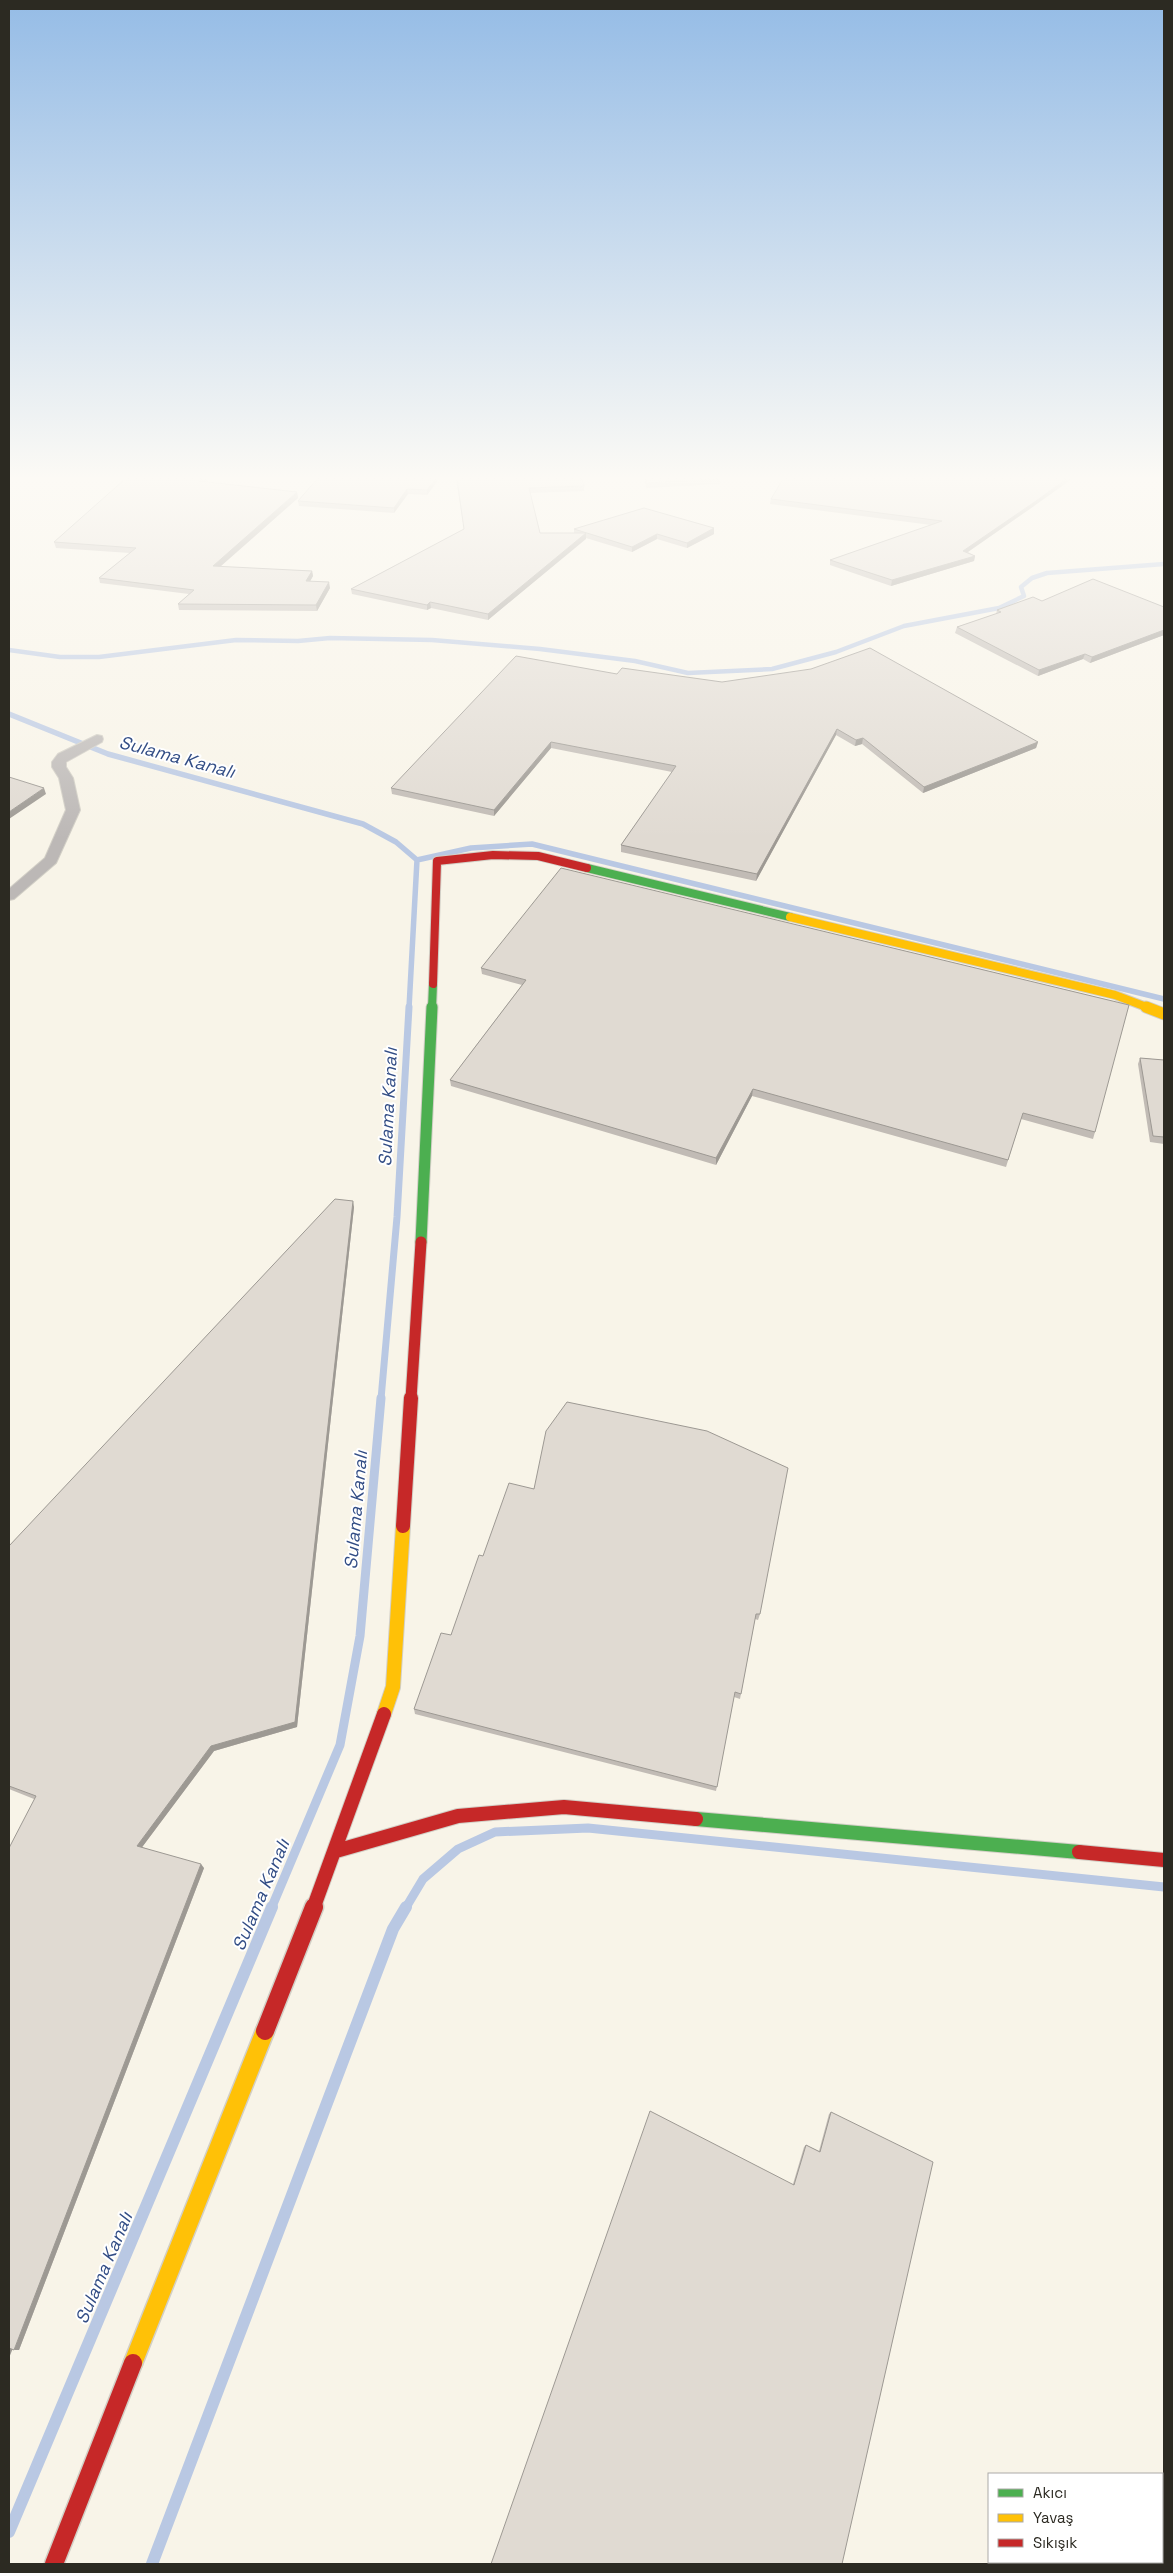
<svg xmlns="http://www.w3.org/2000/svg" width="1173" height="2573" font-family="'Space Grotesk',sans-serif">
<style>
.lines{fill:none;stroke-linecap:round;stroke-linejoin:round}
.stream-far4{stroke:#b9c8e3;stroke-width:4.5}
.stream-far3{stroke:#b9c8e3;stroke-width:5.5}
.stream-far2{stroke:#b9c8e3;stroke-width:7}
.stream-far1{stroke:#b9c8e3;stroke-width:9}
.stream{stroke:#b9c8e3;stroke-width:12}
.street-casing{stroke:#d2cfc6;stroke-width:2}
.fast-far2-casing{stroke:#d2cfc6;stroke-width:10}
.fast-far1-casing{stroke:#d2cfc6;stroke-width:13}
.fast-casing{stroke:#d2cfc6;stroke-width:16}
.slow-far3-casing{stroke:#d2cfc6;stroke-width:10}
.slow-far2-casing{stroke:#d2cfc6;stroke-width:13}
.slow-far1-casing{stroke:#d2cfc6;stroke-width:16}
.slow-casing{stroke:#d2cfc6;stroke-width:21}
.jam-far3-casing{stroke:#d2cfc6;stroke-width:10}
.jam-far2-casing{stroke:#d2cfc6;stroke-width:13}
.jam-far1-casing{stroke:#d2cfc6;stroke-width:16}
.jam-casing{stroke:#d2cfc6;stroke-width:21}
.street{fill:#bcb8b6;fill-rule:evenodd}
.fast-far2{stroke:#4caf50;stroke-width:8}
.fast-far1{stroke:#4caf50;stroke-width:11}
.fast{stroke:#4caf50;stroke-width:14}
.slow-far3{stroke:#ffc107;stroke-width:8}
.slow-far2{stroke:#ffc107;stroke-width:11}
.slow-far1{stroke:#ffc107;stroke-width:14}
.slow{stroke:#ffc107;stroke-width:18}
.jam-far3{stroke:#c62828;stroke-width:8}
.jam-far2{stroke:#c62828;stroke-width:11}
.jam-far1{stroke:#c62828;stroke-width:14}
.jam{stroke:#c62828;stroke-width:18}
.wall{fill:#c1bbb5}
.shaded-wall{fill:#9d9993}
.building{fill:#e0dad2;stroke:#9d9993}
.labels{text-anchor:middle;stroke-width:4;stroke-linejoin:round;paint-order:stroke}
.water-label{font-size:18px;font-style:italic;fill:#324d85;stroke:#fff}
</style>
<rect width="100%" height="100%" fill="#f8f4e8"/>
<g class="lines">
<!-- stream-far4 -->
<path class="stream-far4" d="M9,650L60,657H99L236,640L298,641L330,638L432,640L540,649L635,661L688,673L772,669L836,652L904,626L999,608L1024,596L1021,587L1032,578L1047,573L1164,564"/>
<!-- stream-far3 -->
<path class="stream-far3" d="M9,714L108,754L363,824L396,842L417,860L409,1008
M417,860L471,848L532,844L1164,999"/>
<!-- stream-far2 -->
<path class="stream-far2" d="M381,1399L397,1217L409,1007"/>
<!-- stream-far1 -->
<path class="stream-far1" d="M271,1909L340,1745L360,1636L381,1398
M405,1909L423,1879L458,1849L495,1832L588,1828L1164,1887"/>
<!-- stream -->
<path class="stream" d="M9,2532L272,1907
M152,2564L393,1929L406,1907"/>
<!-- street casing -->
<g class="street-casing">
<path id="street" d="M97,735L102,736L103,739L102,742L66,762V767L73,778L80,810L56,863L14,899L9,900V889L45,858L66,810L59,778L52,767V762L58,754Z"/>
</g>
<!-- fast-far2 casing -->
<g class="fast-far2-casing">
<path id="fast-far2" d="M587,868L790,917
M432,1008L433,984"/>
</g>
<!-- fast-far1 casing -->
<g class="fast-far1-casing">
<path id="fast-far1" d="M421,1242L432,1007"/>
</g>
<!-- fast casing -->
<g class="fast-casing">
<path id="fast" d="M696,1819L1079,1852"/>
</g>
<!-- slow-far3 casing -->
<g class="slow-far3-casing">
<path id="slow-far3" d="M790,917L1115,995L1149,1008"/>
</g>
<!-- slow-far2 casing -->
<g class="slow-far2-casing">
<path id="slow-far2" d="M1146,1007L1164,1014"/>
</g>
<!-- slow-far1 casing -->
<g class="slow-far1-casing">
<path id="slow-far1" d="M384,1714L393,1687L403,1526"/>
</g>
<!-- slow casing -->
<g class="slow-casing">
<path id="slow" d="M133,2363L265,2031"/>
</g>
<!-- jam-far3 casing -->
<g class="jam-far3-casing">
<path id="jam-far3" d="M433,984L437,861L493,855L538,856L587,868"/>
</g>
<!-- jam-far2 casing -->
<g class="jam-far2-casing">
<path id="jam-far2" d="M411,1399L421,1242"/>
</g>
<!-- jam-far1 casing -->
<g class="jam-far1-casing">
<path id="jam-far1" d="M403,1526L411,1398
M336,1851L458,1816L564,1807L696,1819
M1079,1852L1164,1860
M313,1909L384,1714"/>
</g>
<!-- jam casing -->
<g class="jam-casing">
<path id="jam" d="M265,2031L314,1907
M54,2564L133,2363"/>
</g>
<!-- street -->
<use href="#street" class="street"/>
<!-- fast-far2 -->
<use href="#fast-far2" class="fast-far2"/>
<!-- fast-far1 -->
<use href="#fast-far1" class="fast-far1"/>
<!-- fast -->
<use href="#fast" class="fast"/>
<!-- slow-far3 -->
<use href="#slow-far3" class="slow-far3"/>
<!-- slow-far2 -->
<use href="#slow-far2" class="slow-far2"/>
<!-- slow-far1 -->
<use href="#slow-far1" class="slow-far1"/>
<!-- slow -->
<use href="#slow" class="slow"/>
<!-- jam-far3 -->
<use href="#jam-far3" class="jam-far3"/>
<!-- jam-far2 -->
<use href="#jam-far2" class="jam-far2"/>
<!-- jam-far1 -->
<use href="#jam-far1" class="jam-far1"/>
<!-- jam -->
<use href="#jam" class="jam"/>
</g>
<!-- wall -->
<path class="wall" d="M456,479H582L584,486V491L530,493L540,533H574V529L714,528V534L687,548L657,539L632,552L586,538L488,620L431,608L427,610L352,594L351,589L464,529Z
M645,479H720V484L646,488Z
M315,481L436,483L427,495L408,494L394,513L299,506L298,501Z
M205,482L297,492L298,498L220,567L312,571L313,576L310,581L330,588L317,611L179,610L178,604L189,594L100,583L99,578L130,553L56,548L54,542Z
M771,499L1034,506L968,552L975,556L974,561L891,586L830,565V560L931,525L770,504Z
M1042,601L1164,607V635L1090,663L1083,659L1038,676L955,633L957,627L996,614L997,610Z
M617,674L1038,742L1036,748L923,793L862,744L855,746L836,735L756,881L621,852V845L672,772L551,748L494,816L392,794L391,788Z
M481,968L1095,1132L1093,1139L1021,1119L1006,1167L752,1096L716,1165L451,1086L450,1080L522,985L482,974Z
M1140,1058L1164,1060V1144L1150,1142L1138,1064Z
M354,1207L297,1727L214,1751L142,1847L204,1868L19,2350L34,1799L9,1789V1546Z
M483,1556L760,1614L758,1620L755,1619L740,1699L734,1697L716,1791L415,1714L414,1709L451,1635Z
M831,2112L842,2564L793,2184L804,2147L806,2145L819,2151L829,2114Z"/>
<!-- shaded-wall -->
<path class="shaded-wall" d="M202,479H208L200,487L199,481Z
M435,479H438L436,483L427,495V490Z
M1066,479H1072L1034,506L962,556L963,551Z
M407,489L408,494L394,513V508Z
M297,492L298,498L214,572L213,566Z
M714,528V534L687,548V543Z
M586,533V539L488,620V614Z
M657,534V539L632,552V547Z
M975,556L974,561L891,586L892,580Z
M312,571L313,576L307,587L306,581Z
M329,582L330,588L317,611L316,605Z
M430,602L431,608L427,610V605Z
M1164,630V635L1090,663L1092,657Z
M1085,654L1083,659L1038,676L1039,670Z
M837,729L836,735L756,881L757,874Z
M863,738L862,744L855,746L856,740Z
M551,742V748L494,816V810Z
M1038,742L1036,748L923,793L924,787Z
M44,788L46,794L9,819V812Z
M753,1089L752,1096L716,1165V1158Z
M353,1201L354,1207L297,1727L214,1751L140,1850L137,1846L211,1746Z
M201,1864L204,1868L19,2350H14Z
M9,2348H13L9,2358Z"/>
<!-- building -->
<path class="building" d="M125,479H202L199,481L297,492L213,566L312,571L306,581L329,582L316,605L178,604L194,590L99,578L136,548L54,542Z
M317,479H435L427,490L407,489L394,508L298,501Z
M457,479H582L584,486L529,488L540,533H586L488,614L430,602L427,605L351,589L464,529Z
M646,479H720L646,483Z
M783,479H1066L1036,501L963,551L975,556L892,580L830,560L942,521L771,499Z
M644,508L714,528L687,543L657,534L632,547L574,529Z
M1093,579L1164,607V630L1092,657L1085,654L1039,670L957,627L1001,612L997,610L1033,597L1042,601Z
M870,648L1038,742L924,787L863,738L856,740L837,729L757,874L621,845L676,766L551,742L494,810L391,788L516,656L617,674L622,668L722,682L811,669Z
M9,777L44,788L9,812Z
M561,868L1129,1005L1095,1132L1023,1113L1008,1160L753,1089L716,1158L450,1080L526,980L481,968Z
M1140,1058L1164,1060V1137L1153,1136Z
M335,1199L353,1201L295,1722L211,1746L137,1846L201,1864L14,2350L9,2348V1848L36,1796L9,1786V1546Z
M567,1402L707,1431L788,1468L760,1614H756L741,1694L735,1692L717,1787L414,1709L441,1633L451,1635L479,1555L483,1556L509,1483L534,1489L546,1431Z
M650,2111L794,2185L806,2145L820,2152L831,2112L933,2162L842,2564H491Z"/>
<!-- sky -->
<linearGradient id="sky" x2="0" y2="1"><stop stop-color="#95bce6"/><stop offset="0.57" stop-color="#fcfaf5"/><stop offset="1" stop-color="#fcfaf5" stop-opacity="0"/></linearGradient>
<rect width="1173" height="839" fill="url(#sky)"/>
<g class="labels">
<!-- water labels -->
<g class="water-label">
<text transform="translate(177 757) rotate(15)" y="6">Sulama Kanalı</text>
<text transform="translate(388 1107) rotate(-87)" y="6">Sulama Kanalı</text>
<text transform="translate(356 1510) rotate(-85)" y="6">Sulama Kanalı</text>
<text transform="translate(261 1895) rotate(-67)" y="6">Sulama Kanalı</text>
<text transform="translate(104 2268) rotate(-67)" y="6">Sulama Kanalı</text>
</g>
</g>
<!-- border -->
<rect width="1173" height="2573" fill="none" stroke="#2c2a22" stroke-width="20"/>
<!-- legend -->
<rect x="988" y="2473" width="175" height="90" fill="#ffffff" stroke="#abaaa7"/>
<rect x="998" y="2489" width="25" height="8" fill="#4caf50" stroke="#abaaa7"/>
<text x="1033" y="2498" font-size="15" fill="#2c2a22">Akıcı</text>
<rect x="998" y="2514" width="25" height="8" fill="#ffc107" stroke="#abaaa7"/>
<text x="1033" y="2523" font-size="15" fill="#2c2a22">Yavaş</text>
<rect x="998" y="2539" width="25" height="8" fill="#c62828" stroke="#abaaa7"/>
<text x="1033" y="2548" font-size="15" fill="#2c2a22">Sıkışık</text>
</svg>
